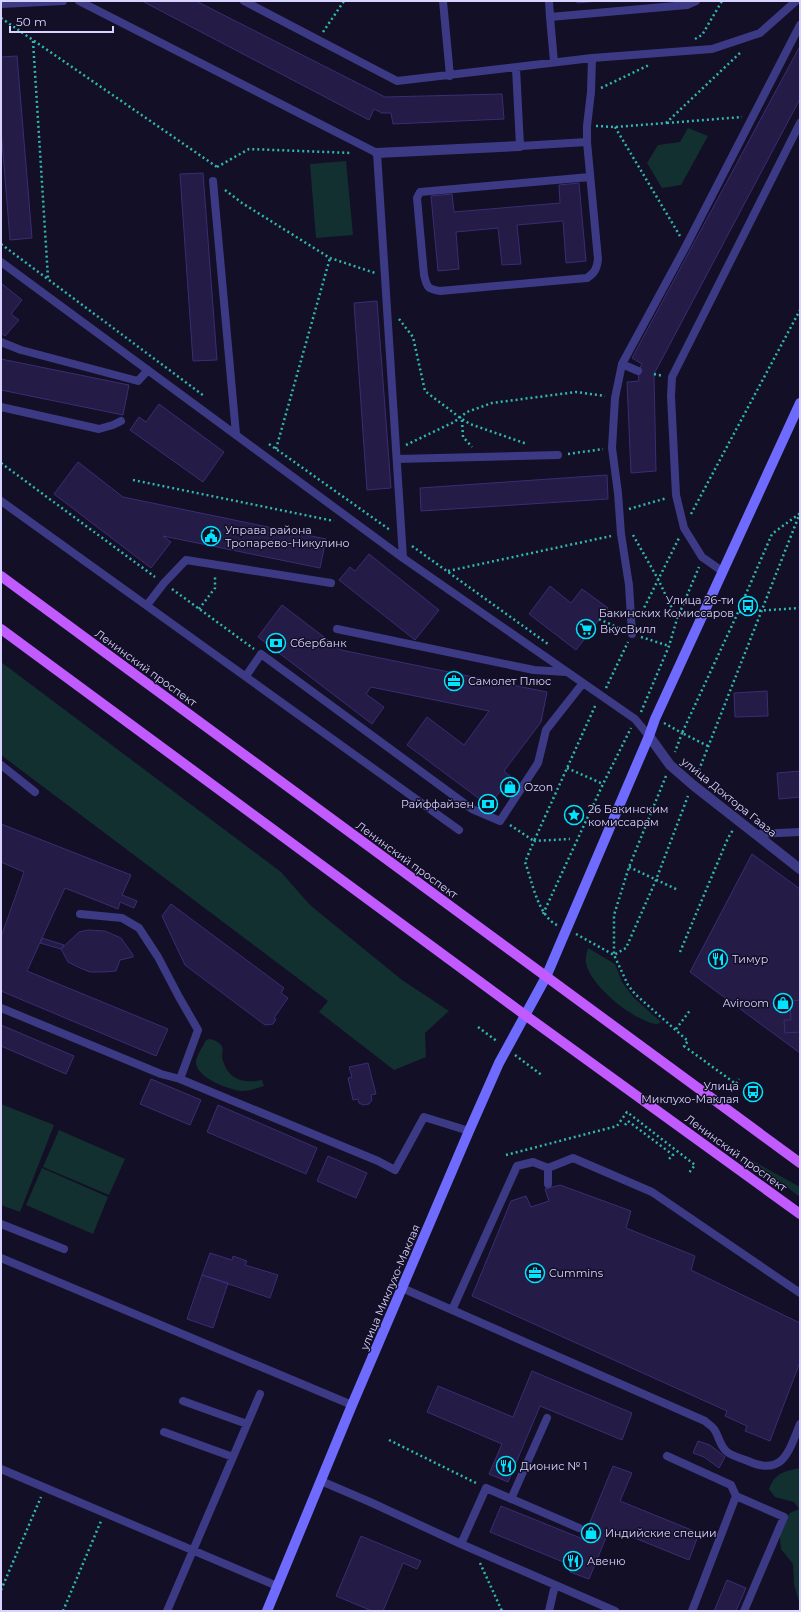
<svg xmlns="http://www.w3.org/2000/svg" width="801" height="1612" font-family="Montserrat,sans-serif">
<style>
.green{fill:#12302f}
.building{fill:#241b47;stroke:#3b2d73}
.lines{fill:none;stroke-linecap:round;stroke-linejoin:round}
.path{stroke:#2fb8b0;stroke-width:2.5;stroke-dasharray:2 3;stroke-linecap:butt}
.lane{stroke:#3d3a85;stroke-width:8}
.street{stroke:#3d3a85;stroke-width:10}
.secondary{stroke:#6f6bff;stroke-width:10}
.primary{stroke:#c25bff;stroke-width:10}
.labels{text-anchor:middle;stroke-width:3;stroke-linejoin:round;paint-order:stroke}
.poi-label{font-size:11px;fill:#d9d4ff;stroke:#130f26;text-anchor:start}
.street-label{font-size:11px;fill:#d9d4ff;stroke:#130f26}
</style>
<rect width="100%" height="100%" fill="#130f26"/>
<!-- green -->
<path class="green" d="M688,128L708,136L681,185L662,188L647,163L658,145L680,142Z
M346,161L353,235L316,238L310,164Z
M1,662L281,872L310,905L402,980L449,1011L425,1033L426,1057L394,1070L319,1012L328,1001L1,755Z
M588,948L615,964L622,982L634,998L661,1022L657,1024C635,1022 590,986 586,963C585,959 587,952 588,948Z
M210,1039C214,1040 219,1042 221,1045C224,1048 222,1053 222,1057C227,1079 242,1084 262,1080L264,1086C257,1088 250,1091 242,1091C229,1090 197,1078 196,1063C196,1056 203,1046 206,1040Z
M1,1104L54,1125L20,1212L1,1205Z
M59,1130L125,1159L109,1195L43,1167Z
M746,1157L800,1187V1197Z
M42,1168L108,1197L93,1234L26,1205Z
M800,1468V1606L794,1584L793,1564L781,1549L779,1530L790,1513L799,1509L794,1502L775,1497L769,1489C776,1472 783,1472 800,1468Z"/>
<!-- building -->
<path class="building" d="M142,1H196L385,97L502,94L504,119L393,124L391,113H382L374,109L369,120Z
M577,1H599L577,3Z
M800,46V99L654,374L656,471L631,473L627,382L639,381L638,371L642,364L632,358Z
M17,56L32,238L10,240L1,128V57Z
M203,173L217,360L193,361L180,174Z
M579,183L586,261L566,263L563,221L517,225L521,264L502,265L498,228L456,232L459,269L438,271L431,196L452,194L454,212L560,203L559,185Z
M1,283L22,300L11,314L19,320L5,336L1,333Z
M377,301L391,488L367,490L354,303Z
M1,359L129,385L123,415L1,390Z
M159,404L224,452L203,482L130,430L139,417L146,422Z
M78,462L123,497L326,539L320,568L163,536L171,542L151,568L54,494Z
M607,475L608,499L421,511L420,488Z
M369,554L439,610L415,640L339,580L350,567L355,571Z
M550,586L571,603L582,589L608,608L576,650L529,614Z
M282,605L341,650L547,692L541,722L504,771L511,777L489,806L407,745L427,717L464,745L489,711L371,687L366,694L384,707L372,724L258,637Z
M767,691L768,716L735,717L734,693Z
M800,771V797L779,799L777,773Z
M1,824L131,875L122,895L137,901L134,908L120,902L118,909L65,888L27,971L168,1029L156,1056L1,991V937L24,872L1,862Z
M752,854L800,889V1053L690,972Z
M171,904L284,988L281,993L288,998L274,1018L276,1019L273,1024L265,1025L185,965L162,916Z
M88,930L105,931L121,938L133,955V957L120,960L116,971L103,972H90L78,967L68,962L61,949L79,932Z
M42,938L64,945L61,949L40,943Z
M800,1000V1032L785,1033L784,1020H791L790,1001Z
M1,1025L74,1056L66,1074L1,1046Z
M368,1063L376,1094L371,1095L372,1100L369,1104L363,1105L359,1103L358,1099L353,1100L348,1078L352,1077L349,1067Z
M151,1079L201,1100L190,1125L140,1104Z
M218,1105L317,1148L306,1174L207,1132Z
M328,1156L367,1173L356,1198L317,1181Z
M560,1185L631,1211L626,1228L695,1256L691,1270L800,1323V1362L770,1441L745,1431L747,1426L725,1416L727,1411L472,1296L511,1201L526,1196L531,1207L549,1201L545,1189Z
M210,1253L232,1260L233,1256L247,1261L245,1265L278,1275L270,1298L202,1275Z
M202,1275L228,1283L213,1328L187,1319Z
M532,1371L632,1413L622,1440L540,1406L508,1482L489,1474L502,1444L427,1412L438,1386L513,1417Z
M698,1441L710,1445L725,1457L719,1468L704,1457L693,1453Z
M613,1466L632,1473L620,1501L699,1533L689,1560L610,1528L589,1579L570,1572L573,1566L490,1532L501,1506L583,1539Z
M361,1536L421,1561L417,1569L403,1563L383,1611H372L336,1596Z
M727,1580L746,1588L736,1611H714Z"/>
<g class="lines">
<!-- path -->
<path class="path" d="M1,18L217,167
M323,32L344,1
M695,39L702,35L722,1
M33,41L48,278
M601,88L649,65
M667,123L742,117
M596,126L615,127L666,123L742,51
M615,127L680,236
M217,167L249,149L352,153
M225,190L242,203L330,258L375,273
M1,244L204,396
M399,319L413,337L425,391L459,417L470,424L527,444
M654,374L663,376
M462,420L463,437L472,447
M269,444L390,530
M406,445L454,422L467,412L492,403L576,392L605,396
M276,449L330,258
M568,454L603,449
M1,463L155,577
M133,480L334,521
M629,509L667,498
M691,514L800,310
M633,535L658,579L677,619
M412,546L548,644
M448,571L611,536
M172,589L254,649
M199,609L215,588V575
M642,612L679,538
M739,612L800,608
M599,619L621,629
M641,637L669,646
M606,688L628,642
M641,712L669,646L677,619L699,567
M664,723L682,733L675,752
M708,746L682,733L735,619L772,534L799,514
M567,768L603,784
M697,775L800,513
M666,776L629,867L614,915V955L628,985L635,994L688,1041L684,1046L736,1084L739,1079
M510,825L534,841L596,704
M629,867L678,890
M543,914L603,784L631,728
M557,925C538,916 532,881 525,862L534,841L570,839
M576,934L614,955L626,948L656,880L688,796
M680,952L728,838L733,830
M478,1027L498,1042
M676,1029L691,1009
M515,1055L543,1076
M625,1125L628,1121L673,1155L669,1159
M506,1155L617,1126L627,1112L695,1165L688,1174
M389,1440L478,1484
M480,1563L502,1611
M1,1590L41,1497
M63,1611L101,1521"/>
<!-- lane -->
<path class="lane" d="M79,1L377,153L403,558
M244,1L397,81L592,58L712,49L760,33L796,1
M443,1L450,76
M549,1L550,17
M1,4L63,1
M554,62L550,17L687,5L696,1
M516,68L520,146L587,142V126L591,92L592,58
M587,142L598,259C597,268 595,273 587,278L440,291C427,289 427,287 424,275L417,198L420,192L590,177
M213,181L236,434
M1,262L403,558L635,719L649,736
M1,342L21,350L138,381L148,370
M622,364L638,371
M1,407L99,429L113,425L121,421
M397,459L558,455
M1,501L459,830
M722,571L702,557L684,528L676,495L671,396L672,377L800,123
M147,605L164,583L186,560L331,583
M337,629L534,670L566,672
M632,634L629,585L621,534L618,493L612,448L615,398L622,364L686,246L800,25
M246,676L261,654L472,809L500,821L538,763L546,730L583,683
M1,765L35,792
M755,834L800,832
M80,914L122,918L139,928L158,957L179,997L198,1030L180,1079
M1,1008L161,1074L180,1079L378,1161L395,1170L424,1117L469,1131
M548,1168L573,1158L652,1192L800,1293
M1,1224L64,1249
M1,1258L352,1405
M402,1288L705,1421C708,1424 712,1426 714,1429C719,1436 719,1444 726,1451C731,1456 741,1458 748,1461C783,1477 789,1451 800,1424
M452,1310L517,1166L533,1162L548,1168V1184
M183,1401L247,1424
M164,1432L233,1457
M667,1456L731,1485L736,1496L692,1611
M1,1469L277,1586
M321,1481L370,1502L461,1544L615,1611
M736,1496L784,1517L744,1611
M511,1499L547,1418
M461,1544L486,1488L579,1528
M167,1611L260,1394
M549,1611L555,1585"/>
<!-- street -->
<path class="street" d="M377,153L520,146
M649,736L670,765L693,785L800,869"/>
<!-- secondary -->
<path class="secondary" d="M267,1611L352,1405L469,1131L499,1063L546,977L649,736L655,719L800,403"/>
<!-- primary -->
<path class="primary" d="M1,576L800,1163
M1,629L525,1015L800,1214"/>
</g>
<!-- icons -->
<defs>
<g id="civic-ring" transform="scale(1)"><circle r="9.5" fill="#130f26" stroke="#00e5ff" stroke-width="1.5"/><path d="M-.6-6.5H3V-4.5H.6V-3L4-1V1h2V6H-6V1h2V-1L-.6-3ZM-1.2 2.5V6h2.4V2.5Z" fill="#00e5ff"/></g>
<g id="bus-ring" transform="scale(1)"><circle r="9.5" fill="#130f26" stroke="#00e5ff" stroke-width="1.5"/><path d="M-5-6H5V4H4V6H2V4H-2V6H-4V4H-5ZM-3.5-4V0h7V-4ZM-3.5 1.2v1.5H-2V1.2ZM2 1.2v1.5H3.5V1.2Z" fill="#00e5ff"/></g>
<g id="supermarket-ring" transform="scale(1)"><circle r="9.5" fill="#130f26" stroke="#00e5ff" stroke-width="1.5"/><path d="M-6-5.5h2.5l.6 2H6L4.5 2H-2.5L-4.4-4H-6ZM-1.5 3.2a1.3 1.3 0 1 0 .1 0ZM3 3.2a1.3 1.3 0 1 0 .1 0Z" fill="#00e5ff"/></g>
<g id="bank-ring" transform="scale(1)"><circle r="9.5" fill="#130f26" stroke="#00e5ff" stroke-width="1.5"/><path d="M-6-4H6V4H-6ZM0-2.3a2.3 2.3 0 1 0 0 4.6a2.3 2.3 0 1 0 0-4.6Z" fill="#00e5ff"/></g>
<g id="office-ring" transform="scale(1)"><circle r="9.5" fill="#130f26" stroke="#00e5ff" stroke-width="1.5"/><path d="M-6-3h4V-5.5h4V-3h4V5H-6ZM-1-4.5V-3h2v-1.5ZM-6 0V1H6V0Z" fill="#00e5ff"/></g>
<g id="shop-ring" transform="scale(1)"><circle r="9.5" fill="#130f26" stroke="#00e5ff" stroke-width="1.5"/><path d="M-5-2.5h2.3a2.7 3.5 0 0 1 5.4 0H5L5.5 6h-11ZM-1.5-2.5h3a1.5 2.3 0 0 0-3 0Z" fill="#00e5ff"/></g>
<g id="sight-ring" transform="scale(1)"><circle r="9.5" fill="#130f26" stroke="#00e5ff" stroke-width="1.5"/><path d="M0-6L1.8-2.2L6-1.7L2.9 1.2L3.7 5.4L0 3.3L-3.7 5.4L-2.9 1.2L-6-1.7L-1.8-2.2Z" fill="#00e5ff"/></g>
<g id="restaurant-ring" transform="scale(1)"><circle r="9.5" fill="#130f26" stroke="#00e5ff" stroke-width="1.5"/><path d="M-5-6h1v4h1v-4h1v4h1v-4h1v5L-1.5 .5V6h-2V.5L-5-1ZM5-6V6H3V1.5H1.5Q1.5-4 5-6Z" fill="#00e5ff"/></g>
</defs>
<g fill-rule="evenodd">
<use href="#civic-ring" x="211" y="536"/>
<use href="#bus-ring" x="748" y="606"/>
<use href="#supermarket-ring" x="586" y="629"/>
<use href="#bank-ring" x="276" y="643"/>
<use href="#office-ring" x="454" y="681"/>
<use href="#shop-ring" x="510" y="787"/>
<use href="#bank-ring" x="488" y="804"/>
<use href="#sight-ring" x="574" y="815"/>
<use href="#restaurant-ring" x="718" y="959"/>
<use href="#shop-ring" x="783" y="1003"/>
<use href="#bus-ring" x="753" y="1092"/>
<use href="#office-ring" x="535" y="1273"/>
<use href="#restaurant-ring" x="506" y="1466"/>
<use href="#shop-ring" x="591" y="1533"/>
<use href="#restaurant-ring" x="573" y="1561"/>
</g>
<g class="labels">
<!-- poi labels -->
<g class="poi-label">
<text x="225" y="534">Управа района<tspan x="225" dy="13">Тропарево-Никулино</tspan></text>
<text x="734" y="604" text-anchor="end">Улица 26-ти<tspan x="734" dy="13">Бакинских Комиссаров</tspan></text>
<text x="600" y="633">ВкусВилл</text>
<text x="290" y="647">Сбербанк</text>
<text x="468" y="685">Самолет Плюс</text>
<text x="524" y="791">Ozon</text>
<text x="474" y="808" text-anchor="end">Райффайзен</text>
<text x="588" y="813">26 Бакинским<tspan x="588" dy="13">комиссарам</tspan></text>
<text x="732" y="963">Тимур</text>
<text x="769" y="1007" text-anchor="end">Aviroom</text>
<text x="739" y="1090" text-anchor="end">Улица<tspan x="739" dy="13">Миклухо-Маклая</tspan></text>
<text x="549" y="1277">Cummins</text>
<text x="520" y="1470">Дионис № 1</text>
<text x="605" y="1537">Индийские специи</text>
<text x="587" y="1565">Авеню</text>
</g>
<!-- street labels -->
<g class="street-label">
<text transform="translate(146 668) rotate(36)" y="4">Ленинский проспект</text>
<text transform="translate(729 797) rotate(39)" y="4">улица Доктора Гааза</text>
<text transform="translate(407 860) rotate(36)" y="4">Ленинский проспект</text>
<text transform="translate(736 1153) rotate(36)" y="4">Ленинский проспект</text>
<text transform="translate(390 1287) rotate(-67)" y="4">улица Миклухо-Маклая</text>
</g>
</g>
<!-- border -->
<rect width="801" height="1612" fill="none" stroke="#d9d4ff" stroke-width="4"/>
<!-- scale -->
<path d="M10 26v6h103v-6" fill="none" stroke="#d9d4ff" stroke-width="2"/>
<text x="16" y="26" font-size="12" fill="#d9d4ff" stroke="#130f26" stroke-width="3" paint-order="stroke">50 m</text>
</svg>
